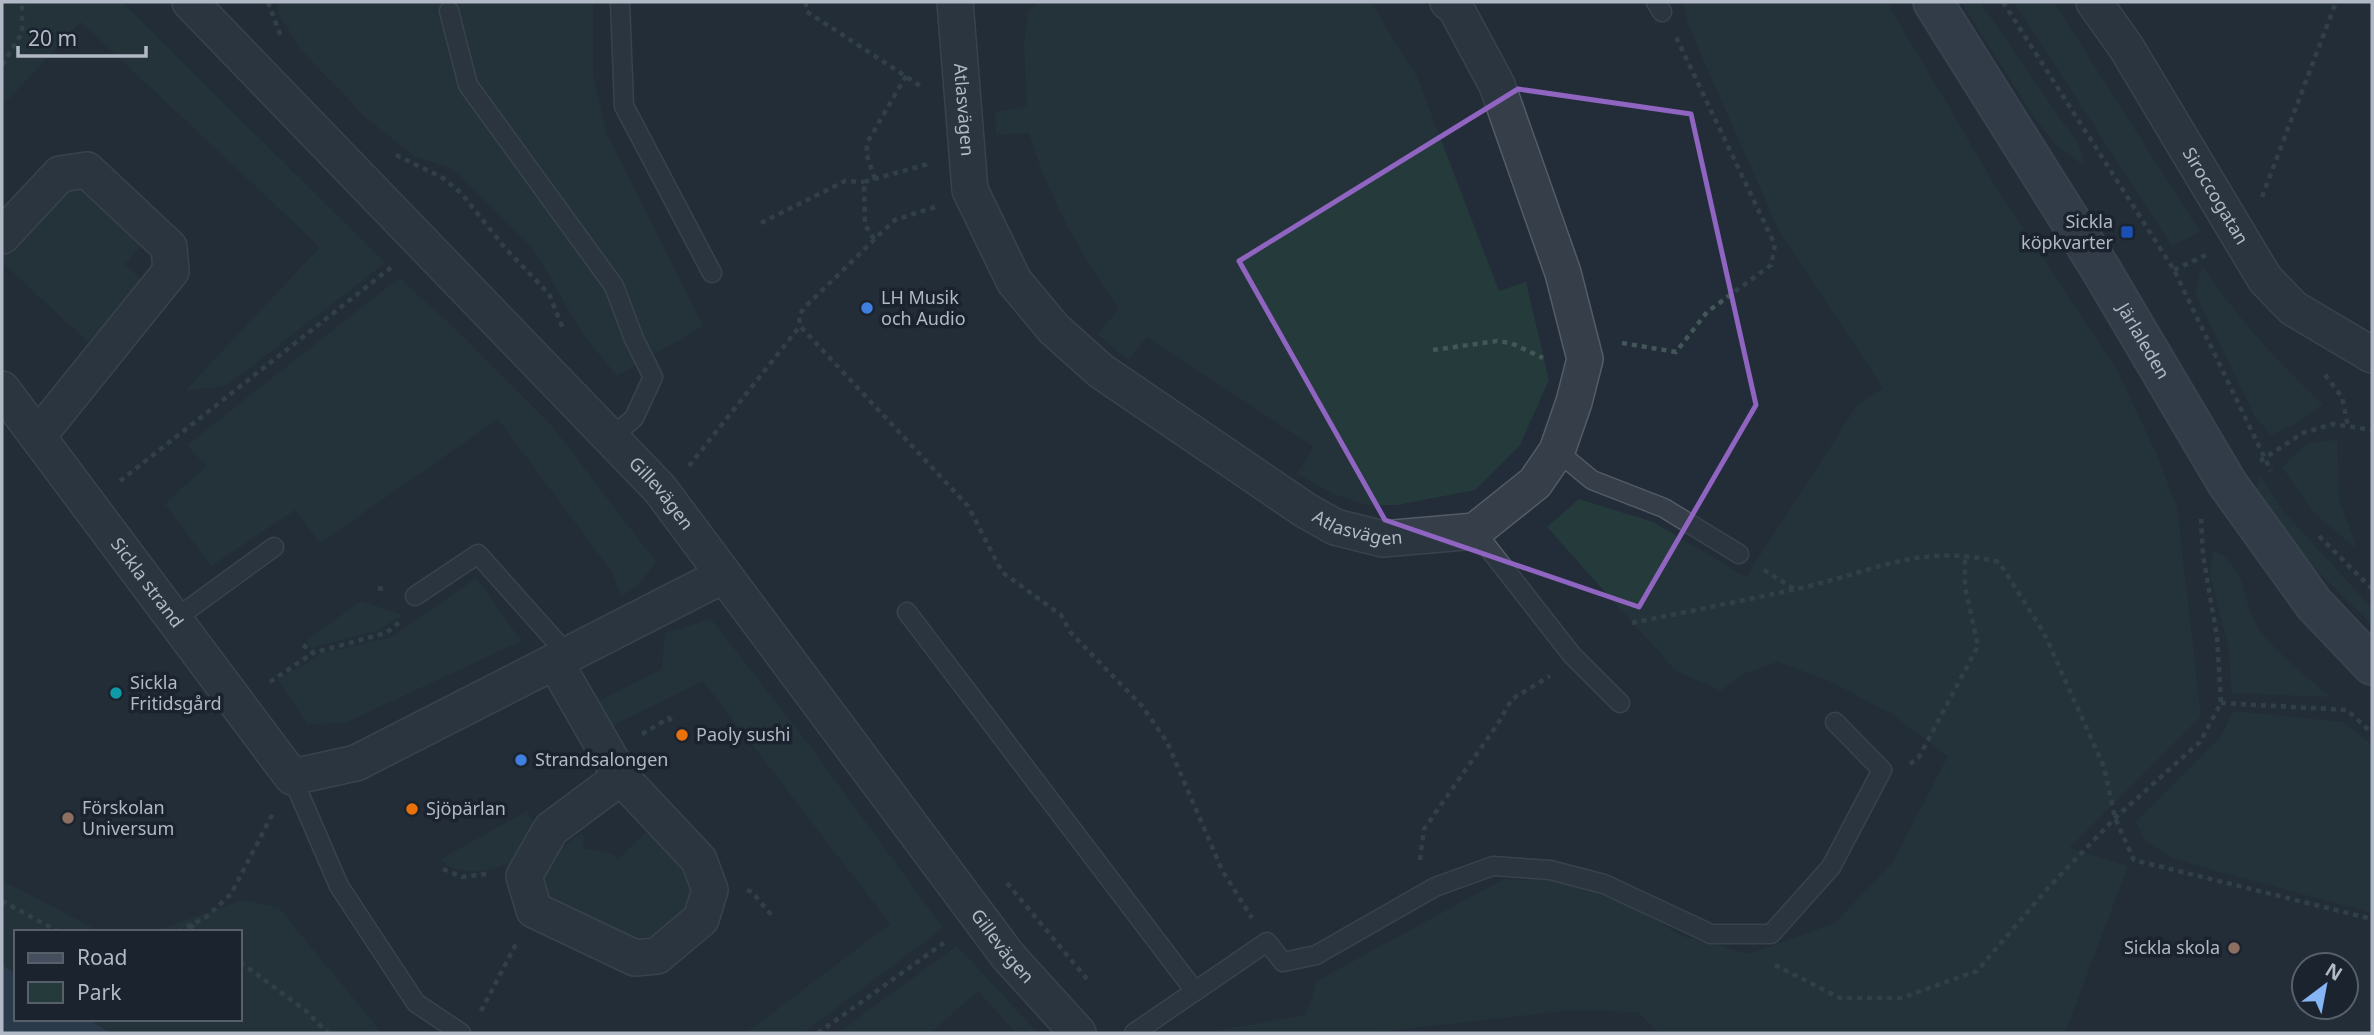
<svg xmlns="http://www.w3.org/2000/svg" width="2374" height="1035" font-family="'Noto Sans',sans-serif">
<style>
.green{fill:#253a3b}
.water{fill:#364960}
.lines{fill:none;stroke-linecap:round;stroke-linejoin:round}
.service-casing{stroke:#535c67;stroke-width:21}
.minor-casing{stroke:#535c67;stroke-width:38}
.secondary-casing{stroke:#535c67;stroke-width:42}
.path{stroke:#435759;stroke-width:4.5;stroke-dasharray:5 5;stroke-linecap:butt}
.service{stroke:#353e49;stroke-width:18}
.minor{stroke:#353e49;stroke-width:35}
.secondary{stroke:#444e5c;stroke-width:38}
.marked{fill:none;stroke:#9064c1;stroke-width:5;stroke-linejoin:round}
.transit-dot{fill:#1a4fb4;stroke:#1b232e;stroke-width:2.5}
.shop-dot{fill:#3f7fe0;stroke:#1b232e;stroke-width:2.5}
.culture-dot{fill:#0f9aa8;stroke:#1b232e;stroke-width:2.5}
.food-dot{fill:#e8710a;stroke:#1b232e;stroke-width:2.5}
.education-dot{fill:#8d6e63;stroke:#1b232e;stroke-width:2.5}
.labels{text-anchor:middle;stroke-width:7;stroke-linejoin:round;paint-order:stroke}
.street-label{font-size:18px;fill:#b0b9c5;stroke:#1b232e}
.poi-label{font-size:18px;fill:#b0b9c5;stroke:#1b232e;text-anchor:start}
</style>
<rect width="100%" height="100%" fill="#222d39"/>
<!-- green -->
<path class="green" d="M2,2H122L385,263L226,386L185,391L320,247L81,22L2,106Z
M278,2H593V75L607,134L703,326L617,376L582,333L534,250L453,169L414,156L365,117L301,50L279,14Z
M1039,2H1371L1417,77L1499,291L1526,282L1549,380L1520,445L1475,490L1397,505H1368L1335,495L1297,474L1314,447L1147,337L1128,360L1098,334L1119,309C1080,254 1049,198 1029,133L996,135L995,112L1027,106L1024,44L1028,11Z
M1683,2H1887L1999,192L2117,370L2156,453L2177,507L2201,716L2069,848L2128,866L2065,1033H1658L1638,1012L1572,1010L1370,1033H1205L1306,1015L1317,981L1504,879L1571,881L1647,915L1682,936L1749,954L1835,923L1893,862L1948,756L1892,714L1827,680L1777,662L1743,674L1721,691L1675,670L1547,527L1579,499L1653,522L1746,577L1858,404L1883,388L1779,231L1688,25Z
M1961,2H1980L2078,144L2085,166L2059,148L2033,116Z
M2014,2H2054L2200,232L2172,246Z
M74,180L143,244L125,264L144,282L88,342L2,262V258Z
M2202,265C2236,317 2278,362 2323,405L2299,422L2271,435L2254,415L2195,293Z
M399,278L461,334L552,426L656,562L638,586L621,596L612,572L498,419L320,543L295,510L211,566L165,504L206,466L187,445Z
M2337,440L2339,499L2357,549L2314,513L2282,467L2308,443Z
M2260,475L2283,511L2372,608V625L2295,549L2256,492Z
M2214,551C2247,566 2241,597 2256,624C2268,647 2311,680 2331,697L2232,693L2229,650L2209,572Z
M476,578L521,641L345,723L307,724L278,680L322,653L392,637Z
M361,601L403,615L379,630L311,648L307,640Z
M711,619L813,750L943,928L803,1033H746L890,924L703,681L606,729L592,705L662,669L665,633Z
M2233,711L2343,722L2372,745V913L2177,860L2146,842L2136,822L2221,737Z
M527,811L539,831C532,839 526,850 518,857C500,871 455,880 441,859Z
M660,833L692,876L694,888L690,908L651,940L632,942L544,902C535,872 555,850 580,834L584,835L583,848L612,854L618,860L644,834Z
M2,879L7,883L101,932H16V974L2,965Z
M243,900L279,908L382,1033H110L88,1019H240V932H141L163,928Z
M957,946L1038,1033H1016L978,991L930,1033H837Z"/>
<!-- water -->
<path class="water" d="M2,965L16,974V1019H88L110,1033H2Z"/>
<g class="lines">
<!-- service casing -->
<g class="service-casing">
<path id="service" d="M620,2L624,106L712,273
M1656,2L1662,12
M449,11L468,85L614,286L634,339L653,377L634,418L611,438
M1557,451L1592,480L1664,508L1739,554
M1475,531L1572,655L1620,703
M415,596L478,554L568,655
M907,612L1194,990
M175,619L274,547
M292,777L339,886L416,1003L461,1033
M1134,1033L1267,942L1283,962L1316,955L1435,887L1493,866L1550,870L1604,884L1711,934H1771L1831,867L1882,770L1835,722"/>
</g>
<!-- minor casing -->
<g class="minor-casing">
<g id="minor">
<path id="s1" d="M190,2L660,489L1008,956L1078,1033"/>
<path id="s2" d="M955,2L970,190L1014,281L1054,329L1101,371L1305,510L1335,527L1383,539L1475,531L1535,483L1557,451L1574,402L1585,359L1563,273L1497,85L1455,7L1448,2"/>
<path id="s3" d="M2094,2L2126,47L2265,279L2293,308L2372,355"/>
<path d="M2,236L60,174L87,170L169,247L171,271L38,436"/>
<path id="s4" d="M2,389L292,777L356,763L724,575"/>
<path d="M555,662L621,777L551,829L524,876L534,910L635,958L657,956L701,919L710,890L699,860L621,777"/>
</g>
</g>
<!-- secondary casing -->
<g class="secondary-casing">
<g id="secondary">
<path id="s5" d="M1933,2L2100,268L2227,483L2314,604L2372,665"/>
</g>
</g>
<!-- path -->
<path class="path" d="M268,2L281,37
M806,2V11L922,87
M2003,2L2174,270L2271,471
M2,65L22,33V2
M396,155L443,178L461,193L505,248L549,294L564,331
M875,179L866,153L868,141L906,76
M2262,197L2336,2
M935,207L895,220L885,229L804,308L799,316L800,326L968,506L1002,572L1061,615L1071,633L1142,706L1167,742L1222,870L1252,918
M761,223L845,181L864,182
M874,239L865,225L864,182L928,164
M2174,270L2206,255
M1622,343L1676,352L1707,312L1771,265L1775,245L1676,37
M1433,350L1497,341L1511,343L1543,358
M2325,375L2342,397L2348,426
M2260,461L2303,433L2333,424L2372,430
M689,466L800,326
M120,481L393,266
M2319,536L2372,589
M1764,570L1794,589
M378,588L388,590
M1632,623C1689,611 1748,600 1805,587C1878,570 1922,543 1999,562L2044,633L2104,767L2115,818L2134,860L2372,919
M303,645L313,653L386,633L401,621
M270,682L313,653
M2221,703L2347,710L2372,733
M642,734L669,718L674,725
M1910,764L1919,757L1978,646L1965,587V554
M1420,860L1424,829L1497,725L1512,699L1550,676
M443,869L462,877L486,874
M1007,883L1087,979
M747,890L752,892L773,917
M2,901L59,932
M190,925L199,932
M178,932L206,917L231,894L273,813
M240,962L305,1010L328,1033
M1775,965L1840,998H1901L1977,971L2048,888L2115,818L2200,742L2221,703L2217,637L2203,555L2201,519
M481,1011L516,944
M818,1033L948,940"/>
<!-- service -->
<use href="#service" class="service"/>
<!-- minor -->
<use href="#minor" class="minor"/>
<!-- secondary -->
<use href="#secondary" class="secondary"/>
</g>
<!-- marked area -->
<path d="M0 0H2374V1035H0ZM1518,89L1691,114L1756,405L1639,607L1385,520L1239,261Z" fill="#222d39" fill-opacity=".55" fill-rule="evenodd"/>
<path class="marked" d="M1518,89L1691,114L1756,405L1639,607L1385,520L1239,261Z"/>
<!-- markers -->
<rect class="transit-dot" x="2120" y="225" width="14" height="14" rx="3.5"/>
<g class="shop-dot">
<circle cx="867" cy="308" r="7"/>
<circle cx="521" cy="760" r="7"/>
</g>
<circle class="culture-dot" cx="116" cy="693" r="7"/>
<g class="food-dot">
<circle cx="682" cy="735" r="7"/>
<circle cx="412" cy="809" r="7"/>
</g>
<g class="education-dot">
<circle cx="68" cy="818" r="7"/>
<circle cx="2234" cy="948" r="7"/>
</g>
<g class="labels">
<!-- street labels -->
<g class="street-label">
<text dy="6" stroke="none"><textPath href="#s2" startOffset="108">Atlasvägen</textPath></text>
<text dy="6" stroke="none"><textPath href="#s3" startOffset="229">Siroccogatan</textPath></text>
<text dy="6" stroke="none"><textPath href="#s5" startOffset="399">Järlaleden</textPath></text>
<text dy="6" stroke="none"><textPath href="#s1" startOffset="681">Gillevägen</textPath></text>
<text dy="6" stroke="none"><textPath href="#s2" startOffset="719">Atlasvägen</textPath></text>
<text dy="6" stroke="none"><textPath href="#s4" startOffset="242">Sickla strand</textPath></text>
<text dy="6" stroke="none"><textPath href="#s1" startOffset="1248">Gillevägen</textPath></text>
</g>
<!-- poi labels -->
<g class="poi-label">
<text x="2113" y="228" text-anchor="end">Sickla<tspan x="2113" dy="21">köpkvarter</tspan></text>
<text x="881" y="304">LH Musik<tspan x="881" dy="21">och Audio</tspan></text>
<text x="130" y="689">Sickla<tspan x="130" dy="21">Fritidsgård</tspan></text>
<text x="696" y="741">Paoly sushi</text>
<text x="535" y="766">Strandsalongen</text>
<text x="82" y="814">Förskolan<tspan x="82" dy="21">Universum</tspan></text>
<text x="426" y="815">Sjöpärlan</text>
<text x="2220" y="954" text-anchor="end">Sickla skola</text>
</g>
</g>
<!-- border -->
<rect width="2374" height="1035" fill="none" stroke="#b0b9c5" stroke-width="7"/>
<!-- legend -->
<rect x="14" y="930" width="228" height="91" fill="#1b232e" stroke="#575f6a" stroke-width="2"/>
<rect x="28" y="953" width="35" height="10" fill="#444e5c" stroke="#575f6a" stroke-width="2"/>
<text x="77" y="965" font-size="21" fill="#b0b9c5">Road</text>
<rect x="28" y="982" width="35" height="21" fill="#253a3b" stroke="#575f6a" stroke-width="2"/>
<text x="77" y="1000" font-size="21" fill="#b0b9c5">Park</text>
<!-- north arrow -->
<g transform="translate(2325 986) rotate(32)"><circle r="33" fill="#1b232e" stroke="#575f6a" stroke-width="2"/>
<path d="M0-5L12 26L0 18L-12 26Z" fill="#86b5f5"/>
<text y="-10" font-size="19" font-weight="bold" text-anchor="middle" fill="#b0b9c5">N</text>
</g>
<!-- scale -->
<path d="M18 46v10h128v-10" fill="none" stroke="#b0b9c5" stroke-width="3.5"/>
<text x="28" y="46" font-size="21" fill="#b0b9c5" stroke="#1b232e" stroke-width="5" paint-order="stroke">20 m</text>
</svg>
